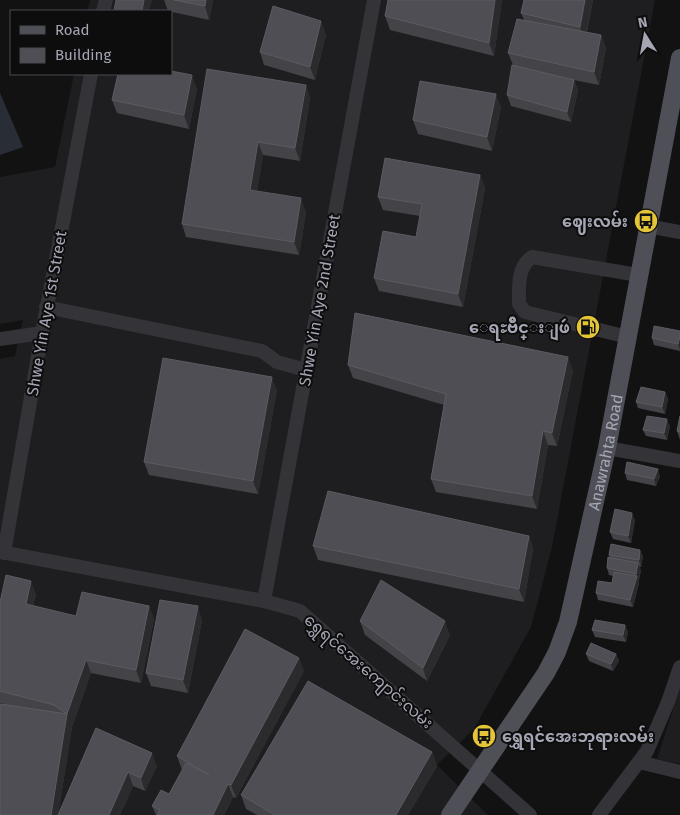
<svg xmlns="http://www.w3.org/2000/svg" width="680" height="815" font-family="'Fira Sans','Noto Sans Myanmar',sans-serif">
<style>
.built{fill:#1e1e20}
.water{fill:#292e36}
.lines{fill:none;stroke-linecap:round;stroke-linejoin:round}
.minor{stroke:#333338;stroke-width:14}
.major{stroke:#4f5057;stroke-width:18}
.wall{fill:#434348}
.shaded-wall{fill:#2b2b2e}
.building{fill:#4e4e54;stroke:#5b5c62}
.labels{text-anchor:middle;stroke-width:4;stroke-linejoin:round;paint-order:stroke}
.poi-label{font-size:16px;font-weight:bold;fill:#a4a6b3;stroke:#0d0d0e;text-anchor:end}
.street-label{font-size:16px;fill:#a4a6b3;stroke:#0d0d0e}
</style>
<rect width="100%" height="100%" fill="#121213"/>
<!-- built -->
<path class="built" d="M90,0H655L552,547L531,627L474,729L437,765L488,815H0V359L15,356L23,320L0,324V177L55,167L74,74H171V11H87Z
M680,688V764L657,759Z"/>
<!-- water -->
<path class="water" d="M0,93L23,147L0,155Z"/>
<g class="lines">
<!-- minor -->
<path class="minor" d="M103,11L106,0
M647,226L680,232
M46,307L262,351L277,362L306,370
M628,337L525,312L519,304C519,287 517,267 532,257L638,275
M0,339L42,333
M607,448L680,461
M0,552L264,601L300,611L530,815
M4,553L42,333L91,74
M264,601L374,0
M639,762L680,772
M599,815L647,751L668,702L680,667"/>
<!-- major -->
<path class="major" id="s1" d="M450,815L546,673L557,652L568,622L607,448L680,58"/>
</g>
<!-- wall -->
<path class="wall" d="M164,0H213L209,20L168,11Z
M388,0H502L494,56L390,30L385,16Z
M524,0H593L587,32L601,35L606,48L599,85L574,80L578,90L571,122L511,106L507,95L513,65L508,53L524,20L521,13Z
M326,34L315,80L264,65L260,52Z
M306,85L310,98L300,161L263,155L257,191L306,212L299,255L186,237L182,224Z
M197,88L189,129L117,113L112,100Z
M501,107L492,151L418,134L413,120Z
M480,175L485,188L463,307L379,291L374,278L416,237L420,216L383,210L378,197Z
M680,331V351L654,345L652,338Z
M348,365L573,370L557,446L548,445L537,509L436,492L431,479L444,405L353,378Z
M277,390L258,494L149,475L144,462Z
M665,392L668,399L665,414L638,408L636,402Z
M680,416V440L677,431Z
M670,426L667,440L646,436L643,430Z
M625,473L660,476L656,486L627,480Z
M635,520L631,543L613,539L610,532Z
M529,536L533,549L524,602L318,560L313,546Z
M609,555L643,556L641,567H639L641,570L639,580V583L633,607L598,600L596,593L612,583L613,576L609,575L607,568L610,558Z
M36,594L33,606L76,616L149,606L154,619L141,683L91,673L72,727L58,815L4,704L0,703V602Z
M202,620L188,693L151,686L146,673Z
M360,621L450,635L427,681L365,635Z
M625,625L628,632L626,642L595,637L592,630Z
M586,654H616L619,661L613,671L589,661Z
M304,671L236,798L233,797L224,815H156L152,806L169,794L182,770L177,756Z
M96,728L157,766L145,791L133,786L120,815H58Z
M432,752L437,766L408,815H257L246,809L241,795Z"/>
<!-- shaded-wall -->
<path class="shaded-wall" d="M144,0H152L149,11H142Z
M206,0H213L209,20L205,6Z
M495,0H502L494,56L489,43Z
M585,0H593L585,40L580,27Z
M321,21L326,34L315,80L310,67Z
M601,35L606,48L599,85L594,72Z
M192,75L197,88L189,129L184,115Z
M574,80L578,90L571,122L567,112Z
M306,85L310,98L300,161L295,148Z
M496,94L501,107L492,151L487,137Z
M258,142L263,155L255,203L250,190Z
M480,175L485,188L463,307L458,294Z
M301,198L306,212L299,255L294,242Z
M680,336V350L678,344Z
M568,357L573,370L557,446L552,433Z
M272,377L277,390L258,494L253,481Z
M665,392L668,399L665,414L662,407Z
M667,419L670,426L667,440L664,433Z
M543,431L548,445L537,509L532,496Z
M658,469L660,476L656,486L654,479Z
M632,513L635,520L631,543L628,536Z
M529,536L533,549L524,602L519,589Z
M640,550L643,556L641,567L639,560Z
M638,563L641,570L639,580V583L633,607L630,600L637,576L636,574Z
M31,581L36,594L30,617L26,604Z
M149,606L154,619L141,683L136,670Z
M198,606L202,620L188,693L183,680Z
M445,621L450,635L427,681L423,668Z
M625,625L628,632L626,642L623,635Z
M616,654L619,661L613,671L611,664Z
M299,658L304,671L236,798L231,785Z
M86,660L91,673L72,727L58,815H51L67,714Z
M432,752L437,766L408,815H396Z
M152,753L157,766L145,791L141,778Z
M128,772L133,786L120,815H109Z
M228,784L233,797L224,815H213Z"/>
<!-- building -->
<path class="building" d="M116,0H144L142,11H114Z
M174,0H206L205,6Z
M388,0H495L489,43L385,16Z
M524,0H585L580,27L521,13Z
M273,6L321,21L310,67L260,52Z
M517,19L601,35L594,72L508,53Z
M512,65L574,80L567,112L507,95Z
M207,69L306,85L295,148L258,142L250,190L301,198L294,242L182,224Z
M171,71L192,75L184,115L112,100L118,74H171Z
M420,81L496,94L487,137L413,120Z
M385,158L480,175L458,294L374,278L383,231L416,237L422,204L378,197Z
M355,313L568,357L552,433L543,431L532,496L431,479L446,394L348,365Z
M654,326L680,331V336L678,344L652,338Z
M163,358L272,377L253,481L144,462Z
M641,387L665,392L662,407L636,402Z
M647,416L667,419L664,433L643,430Z
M680,416V432L677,431Z
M627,462L658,469L654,479L625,473Z
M328,491L529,536L519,589L313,546Z
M615,509L632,513L628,536L610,532Z
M611,544L640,550L639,560L609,555Z
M608,557L638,563L636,574L607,568Z
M614,572L637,576L630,600L596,593L598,581L612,583Z
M6,575L31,581L26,604L76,616L82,592L149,606L136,670L86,660L67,714L54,705L0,691V602Z
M381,580L445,621L423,668L360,621Z
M160,600L198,606L183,680L146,673Z
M595,620L625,625L623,635L592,630Z
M245,629L299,658L231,785L228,784L213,815H157L160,810L152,806L161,790L169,794L186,763L209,775L177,756Z
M591,643L616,654L611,664L586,654Z
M308,681L432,752L396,815H275L241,795Z
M0,704L67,714L51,815H0Z
M96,728L152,753L141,778L128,772L109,815H58Z"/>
<!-- icons -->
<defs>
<g id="bus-disc" transform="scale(1.25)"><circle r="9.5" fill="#e5c538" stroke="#0d0d0e"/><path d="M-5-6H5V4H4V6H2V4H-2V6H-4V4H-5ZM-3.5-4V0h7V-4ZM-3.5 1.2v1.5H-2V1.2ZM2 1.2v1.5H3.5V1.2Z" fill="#111"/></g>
<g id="fuel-disc" transform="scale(1.25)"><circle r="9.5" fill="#e5c538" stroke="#0d0d0e"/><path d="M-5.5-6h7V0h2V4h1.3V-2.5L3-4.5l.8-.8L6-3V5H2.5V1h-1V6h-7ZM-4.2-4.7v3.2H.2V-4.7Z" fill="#111"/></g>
</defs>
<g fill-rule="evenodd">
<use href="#bus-disc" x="646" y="221"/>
<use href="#fuel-disc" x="588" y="327"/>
<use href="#bus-disc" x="484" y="736"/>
</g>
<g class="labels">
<!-- poi labels -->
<g class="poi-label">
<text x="628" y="227">ဈေးလမ်း</text>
<text x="570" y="333">ေရႊဗ်ိဳင္းျဖဴ</text>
<text x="502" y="742" text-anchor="start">ရွှေရင်အေးဘုရားလမ်း</text>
</g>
<!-- street labels -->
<g class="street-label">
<text transform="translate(319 300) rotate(-80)" y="6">Shwe Yin Aye 2nd Street</text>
<text transform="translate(46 313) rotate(-80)" y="6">Shwe Yin Aye 1st Street</text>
<text dy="6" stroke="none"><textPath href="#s1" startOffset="401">Anawrahta Road</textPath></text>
<text transform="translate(369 671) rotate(41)" y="6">ရွှေရင်အေးကျောင်းလမ်း</text>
</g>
</g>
<!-- legend -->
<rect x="10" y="10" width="162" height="65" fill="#0d0d0e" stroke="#494a50"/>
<rect x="20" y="26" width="25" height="8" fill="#4f5057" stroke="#494a50"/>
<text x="55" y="35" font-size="15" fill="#a4a6b3">Road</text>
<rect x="20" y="48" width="25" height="15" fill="#4e4e54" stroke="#494a50"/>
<text x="55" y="60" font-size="15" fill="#a4a6b3">Building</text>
<!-- north arrow -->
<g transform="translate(645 35) rotate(349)" stroke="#0d0d0e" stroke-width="4" paint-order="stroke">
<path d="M0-4L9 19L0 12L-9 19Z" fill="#a4a6b3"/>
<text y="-8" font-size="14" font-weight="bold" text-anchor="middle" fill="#a4a6b3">N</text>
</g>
</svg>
